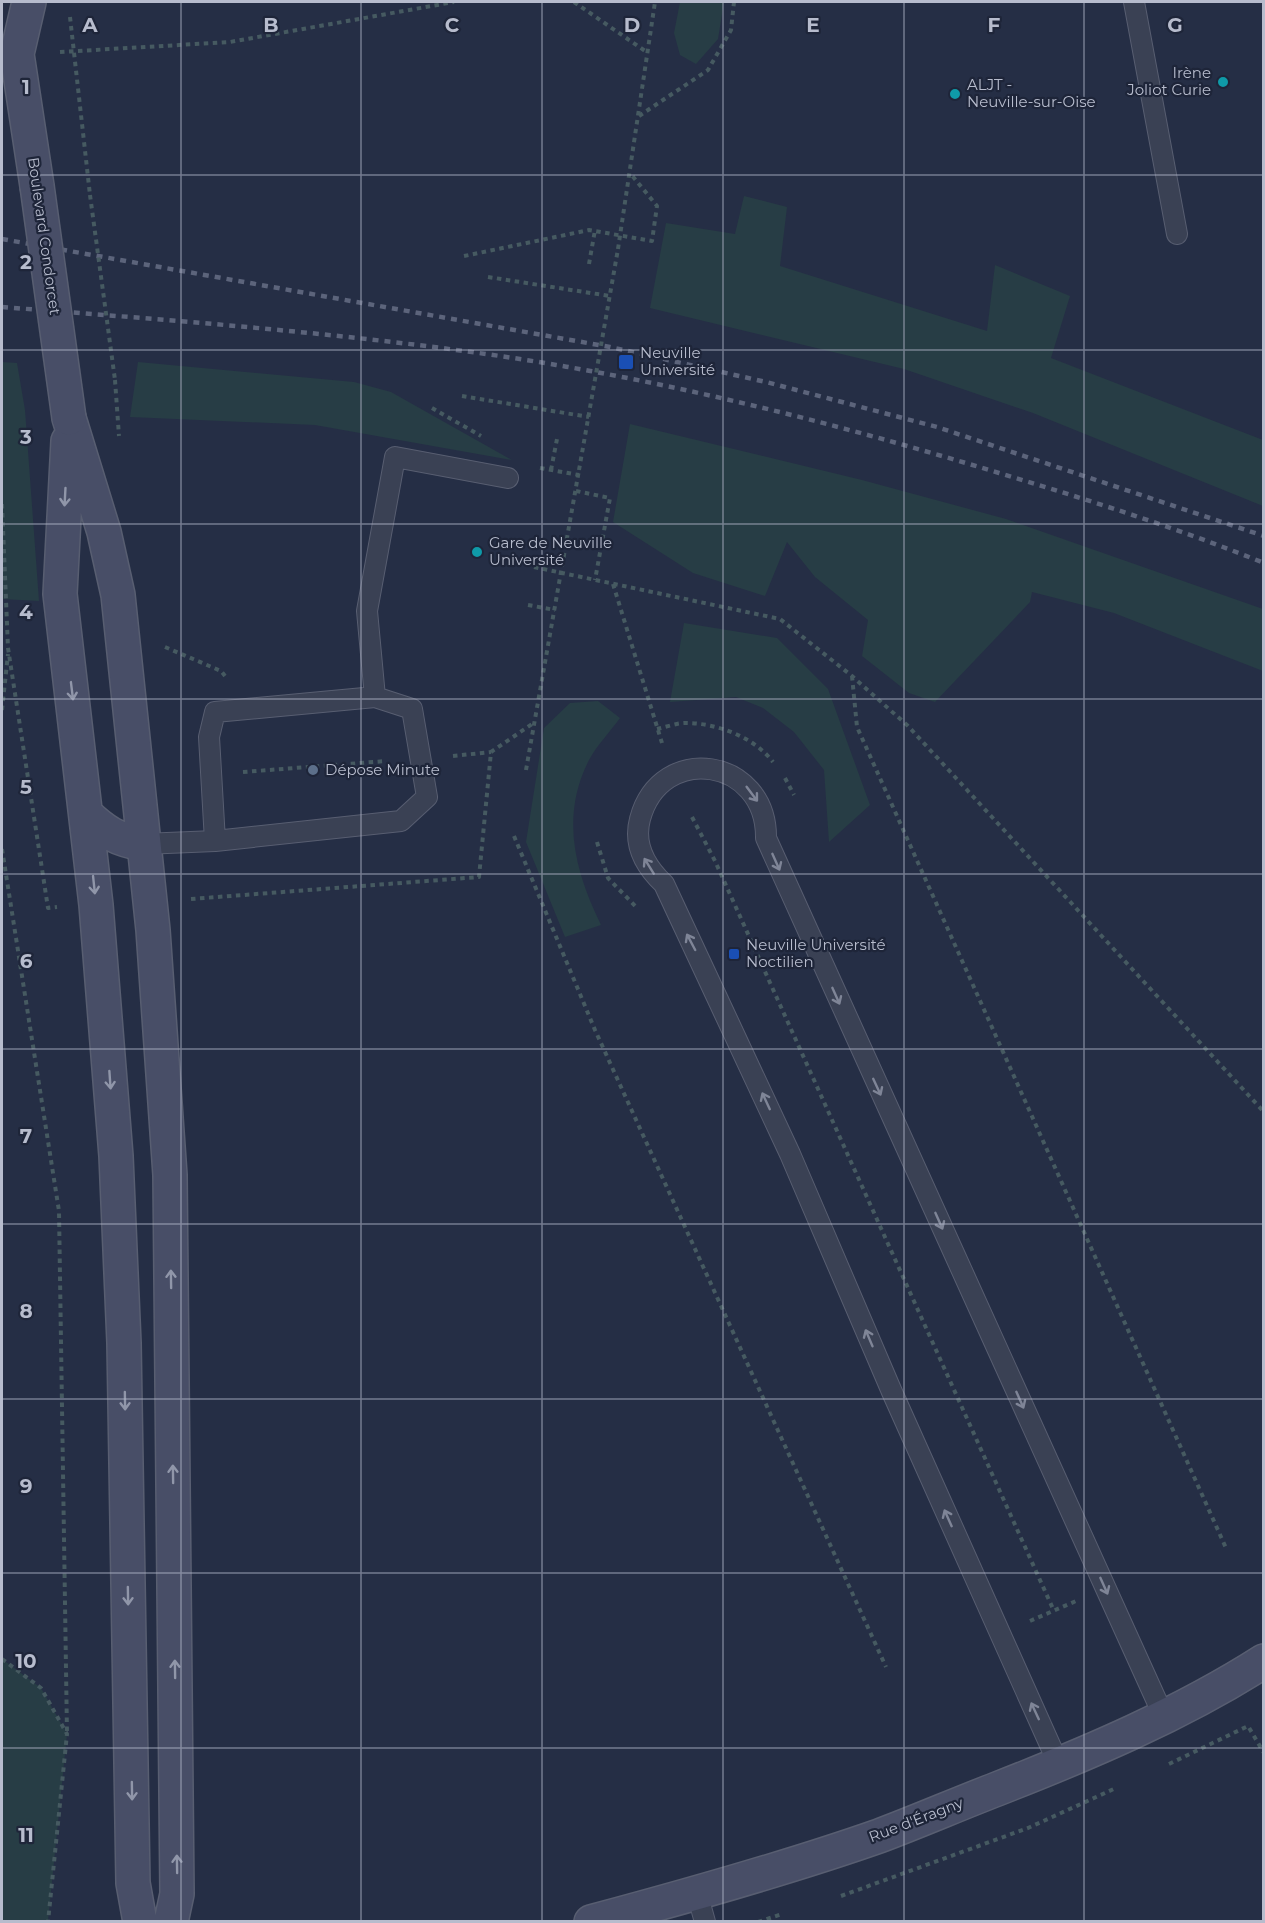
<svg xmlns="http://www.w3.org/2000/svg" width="1265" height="1923" font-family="Montserrat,sans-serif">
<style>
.green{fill:#273d45}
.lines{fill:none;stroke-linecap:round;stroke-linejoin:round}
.lane-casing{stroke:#585e71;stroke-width:22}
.secondary-casing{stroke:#585e71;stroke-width:36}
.path{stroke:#465a61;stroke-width:4;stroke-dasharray:4.5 4.5;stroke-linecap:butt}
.lane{stroke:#3a4154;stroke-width:20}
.secondary{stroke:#484e67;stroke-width:33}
.rail{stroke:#5c647b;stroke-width:4.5;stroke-dasharray:6 6;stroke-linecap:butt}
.secondary-bridge-casing{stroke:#585e71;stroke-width:36;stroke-linecap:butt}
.path-bridge{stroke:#465a61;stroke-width:4;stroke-dasharray:4.5 4.5;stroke-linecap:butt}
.secondary-bridge{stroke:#484e67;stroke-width:33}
.oneway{stroke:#9096a9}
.oneway2{stroke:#7f8597}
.grid{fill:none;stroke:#b7bccd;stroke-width:1.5;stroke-opacity:0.55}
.culture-dot{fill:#0f9aa8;stroke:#1e2539;stroke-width:2}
.transit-dot{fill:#1a4fb4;stroke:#1e2539;stroke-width:2}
.service-dot{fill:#5c6f8a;stroke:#1e2539;stroke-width:2}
.labels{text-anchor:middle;stroke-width:4.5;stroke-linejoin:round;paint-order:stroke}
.poi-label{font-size:15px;fill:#b7bccd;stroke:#1e2539;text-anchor:start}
.street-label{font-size:15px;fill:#b7bccd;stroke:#1e2539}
.grid-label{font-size:20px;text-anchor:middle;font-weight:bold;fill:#b7bccd;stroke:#1e2539;stroke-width:4.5;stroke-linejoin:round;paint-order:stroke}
</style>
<rect width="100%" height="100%" fill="#252e45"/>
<!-- green -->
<path class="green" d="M680,2H724L718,39L696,64L680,55L674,33Z
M744,196L787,207L780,266L987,331L995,265L1070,296L1051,358L1263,440V506L1033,413L904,369L650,308L666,223L735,234Z
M2,362L17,363L25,410L39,601L2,599Z
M138,362L354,382L391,392L512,460L315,425L130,417Z
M630,424L862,480L1006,519L1263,609V671L1114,613L1032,592L1030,602L935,702L909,693L862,656L868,620L815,577L787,542L765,596L693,573L613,522Z
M684,623L777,638L828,689L870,805L829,842L824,770L794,732L763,708L736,697L670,702Z
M598,701L620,718C610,732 597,745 589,760C560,817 575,871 601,925L565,937L526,842L544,728L570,703Z
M2,1659L41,1688L67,1734L48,1921H2Z"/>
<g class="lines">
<!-- lane casing -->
<g class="lane-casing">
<path id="lane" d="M1134,2L1177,234
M375,697L412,709L427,797L401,821L215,841L209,737L215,712Z
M375,697L367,611L395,457L508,478
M143,844L215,841
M1059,1765L892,1392L790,1154L664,884C646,867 633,845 640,819C661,741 767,758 766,838L1164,1717
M697,1893L705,1922"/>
</g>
<!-- secondary casing -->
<g class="secondary-casing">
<path id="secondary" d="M29,2L17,54L37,186
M69,418L104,532L118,595L153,930L170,1175L177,1894L171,1922
M68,441L60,594L96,905L116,1156L124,1343L133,1883L140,1922
M86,814C104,832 118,840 143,844
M591,1922C688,1896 785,1869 879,1836C919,1821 958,1804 997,1789C1089,1753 1181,1714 1264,1661"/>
</g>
<!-- path -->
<path class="path" d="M574,2L648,53
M70,17L90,195
M60,52L230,42L454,2
M639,116L708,70L731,30L734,2
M618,249L655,2
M464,256L589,230L652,241L657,206L630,173
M589,264L595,230
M488,277L610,296
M115,380L119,436
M462,396L589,417
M432,408L481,436
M540,468L579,475
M551,470L557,439
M576,491L610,498L595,580
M2,504L8,648L48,908L57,907
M534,567L780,619L852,676L908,726L1264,1112
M613,584L662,743
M528,605L555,610
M165,647L221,671L225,676
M852,676L857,727L1226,1548
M2,710L8,654
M657,729C666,727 677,723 685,723C717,723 754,737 773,762
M453,756L491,752
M526,770L579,470
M243,772L386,761
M785,778L794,795
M692,817L715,861L1054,1611
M514,836L595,1030L886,1667
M597,842L608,878L637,908
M2,849L59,1211L67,1734
M191,899L479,877L491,752L535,722
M1030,1621L1076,1601
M2,1659L41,1688L67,1734L48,1922
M1169,1764L1248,1726L1264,1753
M841,1896L1028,1828L1116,1788
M758,1922L782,1914"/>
<!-- lane -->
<use href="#lane" class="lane"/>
<!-- secondary -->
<use href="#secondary" class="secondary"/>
<!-- rail -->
<path class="rail" d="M2,239L610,347L766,382L937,427L1264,536
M2,307C168,320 334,332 500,356C669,381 835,423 999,473C1089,500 1177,528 1264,563"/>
<!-- secondary-bridge casing -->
<g class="secondary-bridge-casing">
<path id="secondary-bridge" d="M37,186L69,418"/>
</g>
<!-- path-bridge -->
<path class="path-bridge" d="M90,195L115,380
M579,470L618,249"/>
<!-- secondary-bridge -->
<use href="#secondary-bridge" class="secondary-bridge"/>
</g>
<!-- one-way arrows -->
<defs><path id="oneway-shaft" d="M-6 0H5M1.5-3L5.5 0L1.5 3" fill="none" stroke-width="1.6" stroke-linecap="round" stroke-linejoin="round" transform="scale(1.5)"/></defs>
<g class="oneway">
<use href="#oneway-shaft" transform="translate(65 497) rotate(93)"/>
<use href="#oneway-shaft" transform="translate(72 691) rotate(83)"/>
<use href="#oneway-shaft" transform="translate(94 885) rotate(84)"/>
<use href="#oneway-shaft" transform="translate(110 1080) rotate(86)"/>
<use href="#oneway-shaft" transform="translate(171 1279) rotate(-91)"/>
<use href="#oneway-shaft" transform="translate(125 1401) rotate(89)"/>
<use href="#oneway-shaft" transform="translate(173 1474) rotate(-91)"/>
<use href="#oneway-shaft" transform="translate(128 1596) rotate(89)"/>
<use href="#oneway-shaft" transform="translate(175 1669) rotate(-91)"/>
<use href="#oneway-shaft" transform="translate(132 1791) rotate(89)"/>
<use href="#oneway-shaft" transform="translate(177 1864) rotate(-91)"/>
</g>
<g class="oneway2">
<use href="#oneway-shaft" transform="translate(752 794) rotate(53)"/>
<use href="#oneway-shaft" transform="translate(776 862) rotate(66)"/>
<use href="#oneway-shaft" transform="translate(649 866) rotate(-122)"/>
<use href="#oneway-shaft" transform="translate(691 942) rotate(-118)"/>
<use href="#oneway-shaft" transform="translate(836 996) rotate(66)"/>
<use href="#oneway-shaft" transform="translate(877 1087) rotate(65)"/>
<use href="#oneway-shaft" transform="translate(766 1101) rotate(-115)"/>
<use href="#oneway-shaft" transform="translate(939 1221) rotate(66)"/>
<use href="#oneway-shaft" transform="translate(869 1338) rotate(-113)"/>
<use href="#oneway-shaft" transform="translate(1020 1400) rotate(66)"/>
<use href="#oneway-shaft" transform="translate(948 1518) rotate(-114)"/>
<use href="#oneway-shaft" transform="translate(1104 1586) rotate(66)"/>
<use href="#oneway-shaft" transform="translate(1035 1711) rotate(-115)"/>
</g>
<!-- grid -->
<path class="grid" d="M181,2V1922M361,2V1922M542,2V1922M723,2V1922M904,2V1922M1084,2V1922M2,175H1264M2,350H1264M2,524H1264M2,699H1264M2,874H1264M2,1049H1264M2,1224H1264M2,1399H1264M2,1573H1264M2,1748H1264"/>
<!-- markers -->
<g class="culture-dot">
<circle cx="1223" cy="82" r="6"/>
<circle cx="955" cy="94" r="6"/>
<circle cx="477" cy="552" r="6"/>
</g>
<g class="transit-dot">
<rect x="618" y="354" width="16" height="16" rx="3"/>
<rect x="728" y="948" width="12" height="12" rx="3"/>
</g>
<circle class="service-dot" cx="313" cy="770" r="6"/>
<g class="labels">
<!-- poi labels -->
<g class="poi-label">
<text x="1211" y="78" text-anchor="end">Irène<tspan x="1211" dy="17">Joliot Curie</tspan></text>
<text x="967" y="90">ALJT -<tspan x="967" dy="17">Neuville-sur-Oise</tspan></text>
<text x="640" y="358">Neuville<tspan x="640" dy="17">Université</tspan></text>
<text x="489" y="548">Gare de Neuville<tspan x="489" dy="17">Université</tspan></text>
<text x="325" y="775">Dépose Minute</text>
<text x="746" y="950">Neuville Université<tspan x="746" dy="17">Noctilien</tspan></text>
</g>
<!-- street labels -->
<g class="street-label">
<text transform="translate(44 236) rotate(82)" y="5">Boulevard Condorcet</text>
<text transform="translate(916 1820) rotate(-21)" y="5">Rue d'Éragny</text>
</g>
</g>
<g class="grid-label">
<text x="90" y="32">A</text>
<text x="271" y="32">B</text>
<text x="452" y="32">C</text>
<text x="632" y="32">D</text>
<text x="813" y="32">E</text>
<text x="994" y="32">F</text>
<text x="1175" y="32">G</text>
<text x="26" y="94">1</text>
<text x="26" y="269">2</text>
<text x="26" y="444">3</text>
<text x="26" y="619">4</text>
<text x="26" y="794">5</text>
<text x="26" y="968">6</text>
<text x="26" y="1143">7</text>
<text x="26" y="1318">8</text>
<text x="26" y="1493">9</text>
<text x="26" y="1668">10</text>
<text x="26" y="1842">11</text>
</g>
<!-- border -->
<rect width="1265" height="1923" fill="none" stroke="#b7bccd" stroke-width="6"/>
</svg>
